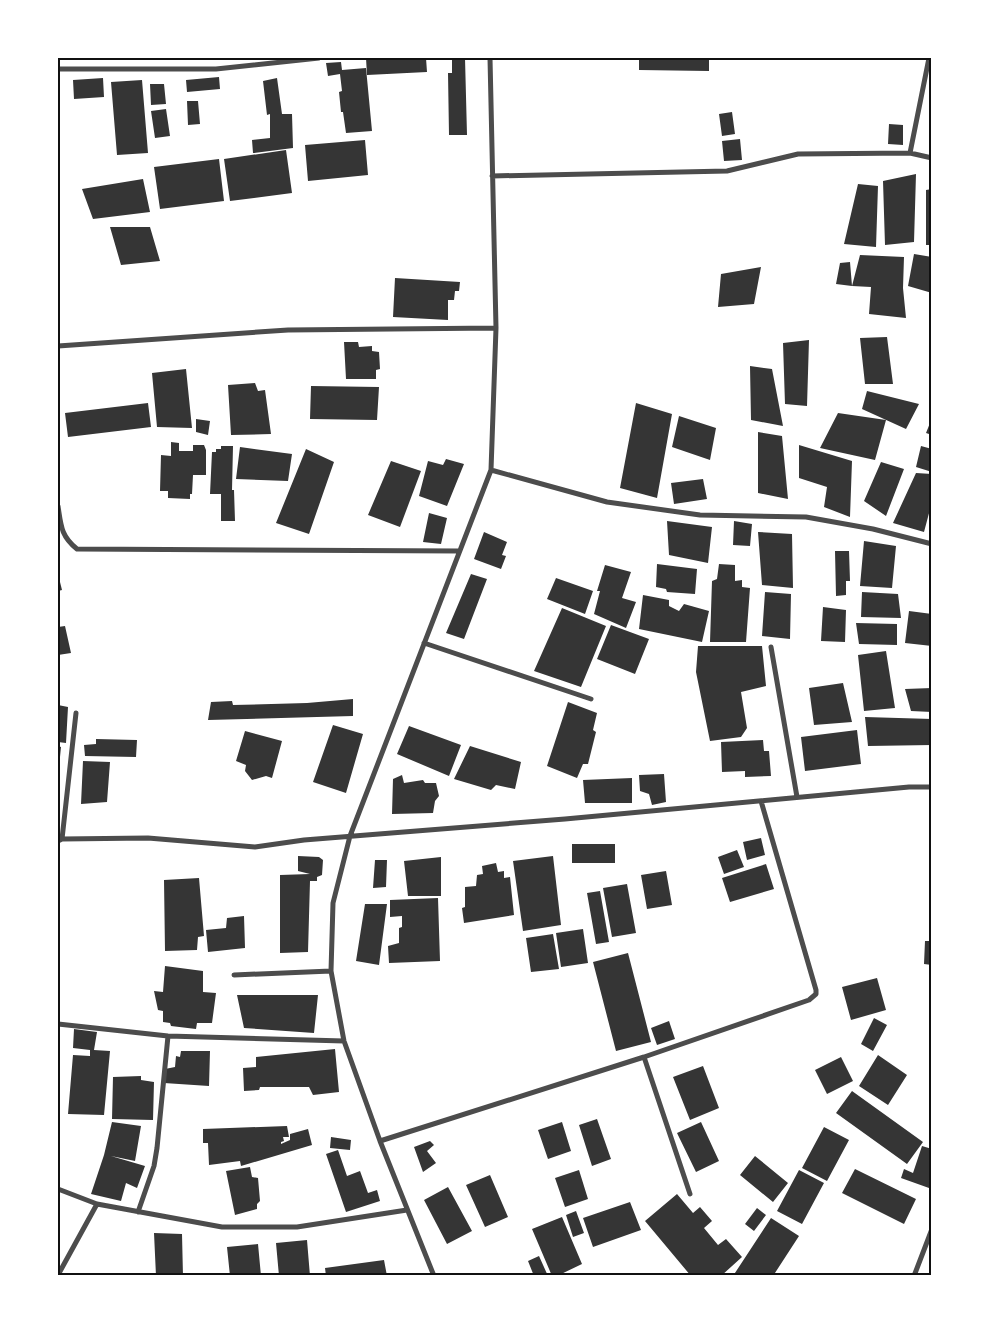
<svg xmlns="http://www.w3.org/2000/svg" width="989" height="1333" font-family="'Sofia Sans Condensed',sans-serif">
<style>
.building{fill:#353535}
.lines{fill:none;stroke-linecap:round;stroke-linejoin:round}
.minor{stroke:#4c4c4c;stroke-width:5}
.neatline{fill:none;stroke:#111;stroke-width:2}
</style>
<rect width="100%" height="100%" fill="#fff"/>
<!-- building -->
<path class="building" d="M366,58H426L427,72L367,75Z
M452,58H465L467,135H449L448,73H452Z
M639,58H709V71L639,70Z
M341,62L342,70L366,68L372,131L346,133L343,112H341L339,92L342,91L340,74L328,76L326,63Z
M219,77L220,89L187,92L186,80Z
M103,78L104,97L74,99L73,80Z
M277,78L282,114H292L293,148L253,153L252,140L270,138V114L267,115L263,81Z
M142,80L148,153L117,155L111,82Z
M150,84H164L166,104L151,105Z
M187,101H198L200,124L188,125Z
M166,109L170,136L155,138L151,111Z
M732,112L735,134L722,136L719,114Z
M889,124L903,125V145L888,144Z
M740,139L742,160L724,161L722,141Z
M365,140L368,175L308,181L305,145Z
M286,150L292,193L230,201L224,159Z
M219,159L224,201L160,209L154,167Z
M916,174L914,242L885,245L883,181Z
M143,179L150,212L93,219L82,189Z
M858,184L878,186L876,247L844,244Z
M932,189V245H926V190Z
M110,227H150L160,261L121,265Z
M914,254L932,257V293L908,286Z
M860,255L904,257L903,288L906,318L869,314L871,287L852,286L836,284L840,263L850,262L852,286Z
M761,267L754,304L718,307L721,274Z
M395,278L460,282L459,291H455L454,300H448V320L393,317Z
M887,337L893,384H865L860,338Z
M809,340L807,406L785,404L783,343Z
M344,342H358L359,347L372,346V351L379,352L380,369L376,370V379H346Z
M750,366L772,369L783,426L751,420Z
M186,369L192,428L157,427L152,373Z
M255,383L258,391L265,390L271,434L231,435L228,385Z
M311,386L379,387L377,420L310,419Z
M867,391L919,404L906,429L862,409Z
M148,403L151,427L68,437L65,413Z
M636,403L672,414L657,498L620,488Z
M838,413L886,420L875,460L820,448Z
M679,416L716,428L710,460L672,447Z
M932,418V435L926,433Z
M196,419L210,421L208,435L196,432Z
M758,432L782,436L788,499L758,493Z
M171,442L179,443V451H193V445H204L206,450V475H193L192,494H190V499L168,498V491H160L161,455L171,456Z
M799,445L852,461L850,517L824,507L827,487L799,478Z
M221,446H233L232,490H234L235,521H221V494H210L212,452H216V449H221Z
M921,446L932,449V472L916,467Z
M240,447L292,454L288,481L236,479Z
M306,449L334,462L309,534L276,523Z
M446,459L464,464L447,506L419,496L428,461L443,465Z
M391,461L421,471L400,527L368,515Z
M881,462L904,469L886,516L864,501Z
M916,473L932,474V502L924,532L893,523Z
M703,479L707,499L674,504L671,483Z
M429,513L447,518L441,544L423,542Z
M667,521L712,527L708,563L669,555Z
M734,521L752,524L750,546L733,545Z
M484,532L507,542L502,555L506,556L501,569L474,559Z
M758,532L792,534L793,588L762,585Z
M864,541L896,546L892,588L860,586Z
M835,551H849L850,581H846V595L836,596Z
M657,564L697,569L695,594L667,592L666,589L656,587Z
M719,564L735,565V581L742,580V587L750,588L746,642H710L712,581L717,579Z
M605,565L631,572L622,598L636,602L626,628L594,614L600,591H597Z
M58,574L62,590L58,591Z
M471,574L487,579L464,639L446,633Z
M556,578L593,591L585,614L547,599Z
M765,592L791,594L790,639L762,636Z
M862,592L898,594L901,618L861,617Z
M643,595L669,600V606L679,611L684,604L709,611L702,642L639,629Z
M823,607L846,610L845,642L821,641Z
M562,608L606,626L581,687L534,671Z
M909,611L932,614V646L905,643Z
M856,623L897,624V645L859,644Z
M611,625L649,639L635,674L597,659Z
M65,626L71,653L58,655V627Z
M698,646H762L766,686L741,692L747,728L741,737L710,741L696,672Z
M886,651L895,708L864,711L858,655Z
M843,683L852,722L814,725L809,688Z
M932,688V712L911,711L905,689Z
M353,699V716L208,720L211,702L232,701L233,705L307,703Z
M568,702L597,713L593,730L596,732L588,764H583L577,778L547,766Z
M58,705L68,707L66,743L58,742Z
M865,717L932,719V745L868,746Z
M333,725L363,734L346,793L313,782Z
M409,726L461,745L449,776L397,754Z
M857,730L861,764L805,771L801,737Z
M245,731L282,741L272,778L266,776L252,780L245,771L246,765L236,761Z
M96,739L137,740L136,757L85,756L84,745L96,744Z
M763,740L764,751H769L771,776L745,777V771L722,772L721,742Z
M58,746L61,747L59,767H58Z
M470,746L521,762L515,789L496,785L491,790L454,779Z
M83,761L110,762L107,802L81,804Z
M664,774L666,802L652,805L649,794L640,791L639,775Z
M402,775L404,783L423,780L425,783H436L439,796L435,801L433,813L392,814L393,779Z
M632,778V803H585L583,780Z
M761,838L765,855L747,860L743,842Z
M572,844H615V863H572Z
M737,850L744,867L724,874L718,857Z
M298,856L319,857L323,860L322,875L317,877V881H310L308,952L280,953V875L310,874L298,871Z
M553,856L561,925L523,931L513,861Z
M441,857V896H408L404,861Z
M375,860H387L386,887L373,888Z
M496,863L498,872L504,871V878L510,877L514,915L464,923L462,908L465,907V887L476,886L477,875L483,874L482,866Z
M766,864L774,889L730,902L722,878Z
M666,871L672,905L647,909L641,875Z
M199,878L204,936L198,937L197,950L165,951L164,880Z
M627,884L636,933L612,937L603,888Z
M600,891L609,942L596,944L587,893Z
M438,898L440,961L389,963L388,946L399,943V928L402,927V916L390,917V900Z
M365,904H387L379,965L356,961Z
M244,916L245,948L208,952L206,930L226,928L227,918Z
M583,929L588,963L561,967L556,933Z
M553,934L559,969L531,972L526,938Z
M925,941H932V965L924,964Z
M628,953L651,1042L616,1051L593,962Z
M165,966L203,971V992L216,993L212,1023H197L196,1029L171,1026L170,1023L163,1022V1011L158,1010L154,991L163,992Z
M877,978L886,1010L851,1020L842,987Z
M237,995H318L314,1033L244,1028Z
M874,1018L887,1025L873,1051L861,1044Z
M669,1021L675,1039L657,1045L651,1028Z
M74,1029L97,1032L94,1050L110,1051L104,1115L68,1114L73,1055L90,1056V1050L73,1048Z
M335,1049L339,1092L313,1095L309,1087H260L259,1090L244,1091L243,1068L256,1067V1057Z
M181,1051H210L209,1086L164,1083L165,1069L175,1067L176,1056L180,1057Z
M878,1055L907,1075L888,1105L859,1086Z
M841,1057L853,1081L827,1094L815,1070Z
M703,1066L719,1108L690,1120L673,1077Z
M141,1076V1080L154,1082L153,1120L112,1119L113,1077Z
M852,1091L923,1142L907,1164L836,1113Z
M597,1119L611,1159L592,1166L579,1125Z
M112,1122L141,1126L135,1161L111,1156L145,1166L137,1188L126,1183L121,1201L91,1194L104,1155Z
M562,1122L571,1151L548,1159L538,1130Z
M701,1122L719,1161L696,1172L677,1133Z
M287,1126L289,1137H283L284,1141L281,1142V1144L290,1140V1134L308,1129L312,1145L241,1166L240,1161L209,1165L208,1143H203V1129Z
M824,1127L849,1140L827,1181L802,1168Z
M331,1137L351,1140L350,1150L330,1148Z
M430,1141L434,1145L427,1151L436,1163L423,1172L414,1147Z
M922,1146L932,1149V1181L929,1188L901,1178L904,1169L913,1173Z
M338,1150L347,1176L360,1171L368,1193L377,1190L380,1201L346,1212L326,1154Z
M755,1156L788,1183L773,1202L740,1175Z
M250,1167L252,1177L258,1178L260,1201L257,1204V1209L235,1215L226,1171Z
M855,1169L916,1199L904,1224L842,1193Z
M579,1170L588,1199L565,1207L555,1178Z
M799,1170L824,1183L802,1224L777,1211Z
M490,1175L508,1217L485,1227L466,1185Z
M448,1187L472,1231L447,1244L424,1200Z
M677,1194L693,1213L700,1207L712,1221L704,1228L718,1245L726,1239L742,1257L721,1276H691L645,1221Z
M630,1202L641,1230L593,1247L583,1218Z
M757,1208L766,1215L754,1231L745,1224Z
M576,1211L584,1233L573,1237L566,1215Z
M562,1217L582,1264L557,1276H552L532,1229Z
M771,1218L799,1236L773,1276H733Z
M154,1233L182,1234L183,1276H156Z
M307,1240L310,1276H279L276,1243Z
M258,1244L261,1276H230L227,1247Z
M539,1256L548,1276H534L528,1261Z
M384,1260L387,1276H326L325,1268Z"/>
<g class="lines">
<!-- minor -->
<path class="minor" d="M58,69H216L319,58
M910,153L929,58
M492,176L727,171L798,154L910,153L932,158
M58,346L288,330L496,328
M491,470L607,502L700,515L806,517L873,529L932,544
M58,506C61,526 61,536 77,549L459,551
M424,643L591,699
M771,647L797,797
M62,839L76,713
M58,841L62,839L148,838L255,847L304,840L565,819L909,787H932
M234,975L331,971
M58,1024L168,1036L344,1041
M644,1057L690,1194
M380,1141L644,1057L809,1000L816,994V990L761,801
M58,1189L97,1204L222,1227H297L407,1210
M138,1212L154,1166L157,1148L168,1036
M58,1275L97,1204
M434,1276L380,1141L344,1041L331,971L333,903L350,836L491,470L496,328L490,58
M914,1276L932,1229"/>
</g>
<!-- border -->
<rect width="989" height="1333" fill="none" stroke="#ffffff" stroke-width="118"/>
<rect x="59" y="59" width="871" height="1215" class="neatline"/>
</svg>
